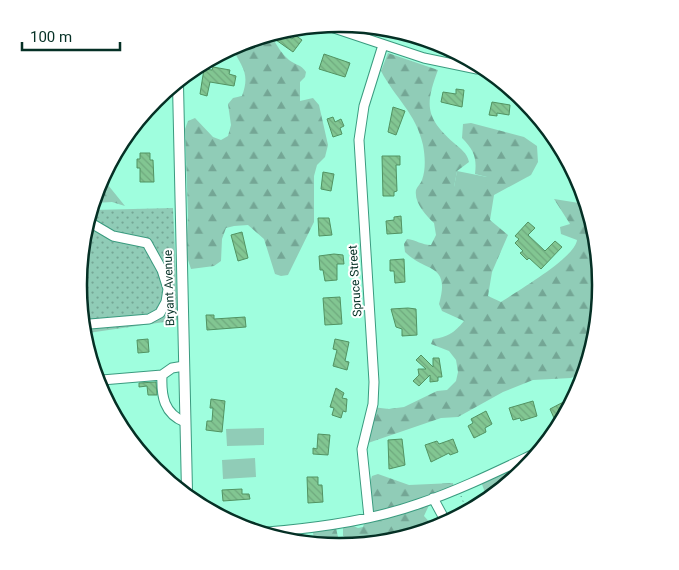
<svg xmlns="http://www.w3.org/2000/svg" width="679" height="570" font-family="Roboto,sans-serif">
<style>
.grass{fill:url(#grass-dots)}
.forest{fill:url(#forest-firs)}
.green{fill:#90ccb7}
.building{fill:url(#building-back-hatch);stroke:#519362}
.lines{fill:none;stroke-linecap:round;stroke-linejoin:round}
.minor-casing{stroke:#3a9b7f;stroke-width:11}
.major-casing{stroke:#3a9b7f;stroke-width:12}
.path{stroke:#4b8d79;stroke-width:1;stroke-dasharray:1 4;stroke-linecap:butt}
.minor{stroke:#fff;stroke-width:9}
.major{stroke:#fff;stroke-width:10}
.labels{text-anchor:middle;stroke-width:4;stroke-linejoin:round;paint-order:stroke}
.street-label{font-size:12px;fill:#053025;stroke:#fff}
.rim{fill:none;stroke:#053025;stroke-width:2.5}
</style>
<defs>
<pattern id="grass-dots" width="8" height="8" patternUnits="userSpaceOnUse" patternTransform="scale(1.25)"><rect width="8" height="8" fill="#90ccb7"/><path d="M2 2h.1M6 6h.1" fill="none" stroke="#74a695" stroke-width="1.8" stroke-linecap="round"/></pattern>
<pattern id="forest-firs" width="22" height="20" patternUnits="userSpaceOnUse" patternTransform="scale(1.25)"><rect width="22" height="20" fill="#90ccb7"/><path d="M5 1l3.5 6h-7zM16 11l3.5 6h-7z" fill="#74a695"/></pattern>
<pattern id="building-back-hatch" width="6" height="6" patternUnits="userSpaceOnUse" patternTransform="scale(1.25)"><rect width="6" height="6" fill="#82c692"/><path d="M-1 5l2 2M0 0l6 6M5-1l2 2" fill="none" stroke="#6faa7e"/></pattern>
</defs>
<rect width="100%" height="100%" fill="#9ffede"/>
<!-- grass -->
<path class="grass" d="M173,208L178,320L88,333L78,285L93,210Z"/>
<!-- forest -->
<path class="forest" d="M272,37C277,46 282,54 289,60C295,65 301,64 306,72L305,77L300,82V101L313,98L319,105L328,145L325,157L317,165L314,176V222L288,275L281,276L275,274L264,239L248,225L234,226L226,228L222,239L221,261L214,266L191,269L186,254L188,215L185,129L188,121L195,118L213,137L221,140L228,136L231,125L228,104L233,98L242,96C250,74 243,68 232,48L240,44Z
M388,53L438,70C425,105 425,117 454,143C461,149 467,153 469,162L457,171L454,187L487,177L475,174C477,158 474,150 462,138L463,124L471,123L524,137L537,146L538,162L531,175L494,195L490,220L508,235L492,272L488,296L501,302C517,291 575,258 577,240L561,234L560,227L570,224L554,199L579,203L585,207L601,285L583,372L571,378L533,380L503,392L458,417L441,418L368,443L372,407L389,409L404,407L437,391L447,390L456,381L458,372L456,360L449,351L431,344L433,339C448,337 454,333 464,321L442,311L439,304C451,262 425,273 405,252L404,244L407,239C416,240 422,245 431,245L436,235L434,223C426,215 414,203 416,190C417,187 421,183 422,180C426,169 425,156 423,145C416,113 395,98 381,71Z
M101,180L108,185L125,206L112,202L95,203Z
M378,474L409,485L453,483L454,488L430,503L424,516L434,527L355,543L343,536V528L349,524L358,528L363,527C369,510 366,493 372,476Z
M336,528L340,546L314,541L313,532Z"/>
<!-- green -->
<path class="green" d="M457,171L487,177L484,193L454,187Z
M264,428V445L227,446L226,429Z
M534,454L524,470L486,495L480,479Z
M255,458L256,477L223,479L222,460Z"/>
<!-- building -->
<path class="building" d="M285,35L292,39L295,35L302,40L293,52L276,40L279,36Z
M324,54L350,63L345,77L319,69Z
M213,67L230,70L229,74L236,76L234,86L210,82L207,96L200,94L204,69L212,70Z
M456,89L464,90L462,107L441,102L443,92L456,94Z
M492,102L510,105L509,115L497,113V116L489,115Z
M393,107L405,111L396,135L388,132Z
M333,117L335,122L341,119L344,126L340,128L342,134L333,137L327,119Z
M140,153H150V160H153L154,182H140V168H137V159H140Z
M382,156H400V165H396L397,191L394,192V196H383Z
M323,172L334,174L331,191L321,189Z
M401,216L402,233L387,234L386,221L394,220V217Z
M318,218H329L332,235L319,236Z
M528,222L535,228L528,235L545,251L555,241L562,247L541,269L529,258L527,260L520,253L523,251L515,243L519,239L515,236Z
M242,232L248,258L238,261L231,235Z
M334,254L343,255L344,264H337V280L325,281L323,270H320L319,256Z
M404,259L405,282L395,283L394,271H390V260Z
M340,297L342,324L325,325L323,298Z
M408,308L416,309L417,335L402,336V329L396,327L391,309Z
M206,315H214V319L245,317L246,327L207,330Z
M148,339L149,352L138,353L137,340Z
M335,339L349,342L345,361L349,362L347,370L333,366L337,350L333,349Z
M421,355L433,367V358H439L442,377H438V381L430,382V375L419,386L413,381L419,375L418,369H426L416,360Z
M156,382L157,395H148L147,386L139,387V383Z
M336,388L344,393L342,398L347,399L346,412L343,411L341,418L332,415L334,408L330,407Z
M573,397L562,414L554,418L550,409Z
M211,399L225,401L222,432L206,430L207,421H212L213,408H210Z
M533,401L537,416L521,421L520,418L513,420L509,408Z
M486,411L492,424L485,428L486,432L474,438L468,426L473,423L471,419Z
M318,434L330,435L328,455L313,454V448L317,449Z
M402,439L405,465L389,469L388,440Z
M453,439L458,452L450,455L449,453L431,462L425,445L437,441L439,444Z
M307,477H318V485H322L323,502L308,503Z
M242,489V494H249L250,499L223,501L222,490Z"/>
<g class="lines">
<!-- minor casing -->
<g class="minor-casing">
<path id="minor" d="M328,26L424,58L477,69
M90,324L149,319L160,313L166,302L168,289L162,270L147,243L113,236L91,223
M162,375C161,396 164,414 185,422
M102,380L162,375L172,368L184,366
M433,498L446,522
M369,517L362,449L373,404L374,382L359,140L364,106L383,45
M267,532C317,528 370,521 418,504C457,491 496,472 534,454"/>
</g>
<!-- major casing -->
<g class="major-casing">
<path id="major" d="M178,85L187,491"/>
</g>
<!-- path -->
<path class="path" d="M461,496L466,509"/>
<!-- minor -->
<use href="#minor" class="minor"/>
<!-- major -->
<use href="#major" class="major"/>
</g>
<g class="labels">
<!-- street labels -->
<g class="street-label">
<text transform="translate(355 281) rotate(-94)" y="4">Spruce Street</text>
<text transform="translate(169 288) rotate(-92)" y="4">Bryant Avenue</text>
</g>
</g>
<!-- crop -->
<path d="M0 0H679V570H0ZM339 32H340A252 252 0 0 1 592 284V286A252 252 0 0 1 340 538H339A252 252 0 0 1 87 286V284A252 252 0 0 1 339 32Z" fill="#fff" fill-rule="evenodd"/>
<path class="rim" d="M339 32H340A252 252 0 0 1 592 284V286A252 252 0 0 1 340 538H339A252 252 0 0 1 87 286V284A252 252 0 0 1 339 32Z"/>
<!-- scale -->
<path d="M22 42v8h98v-8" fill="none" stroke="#053025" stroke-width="2.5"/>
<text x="30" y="42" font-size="15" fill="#053025" stroke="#ffffff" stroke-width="4" paint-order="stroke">100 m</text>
</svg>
